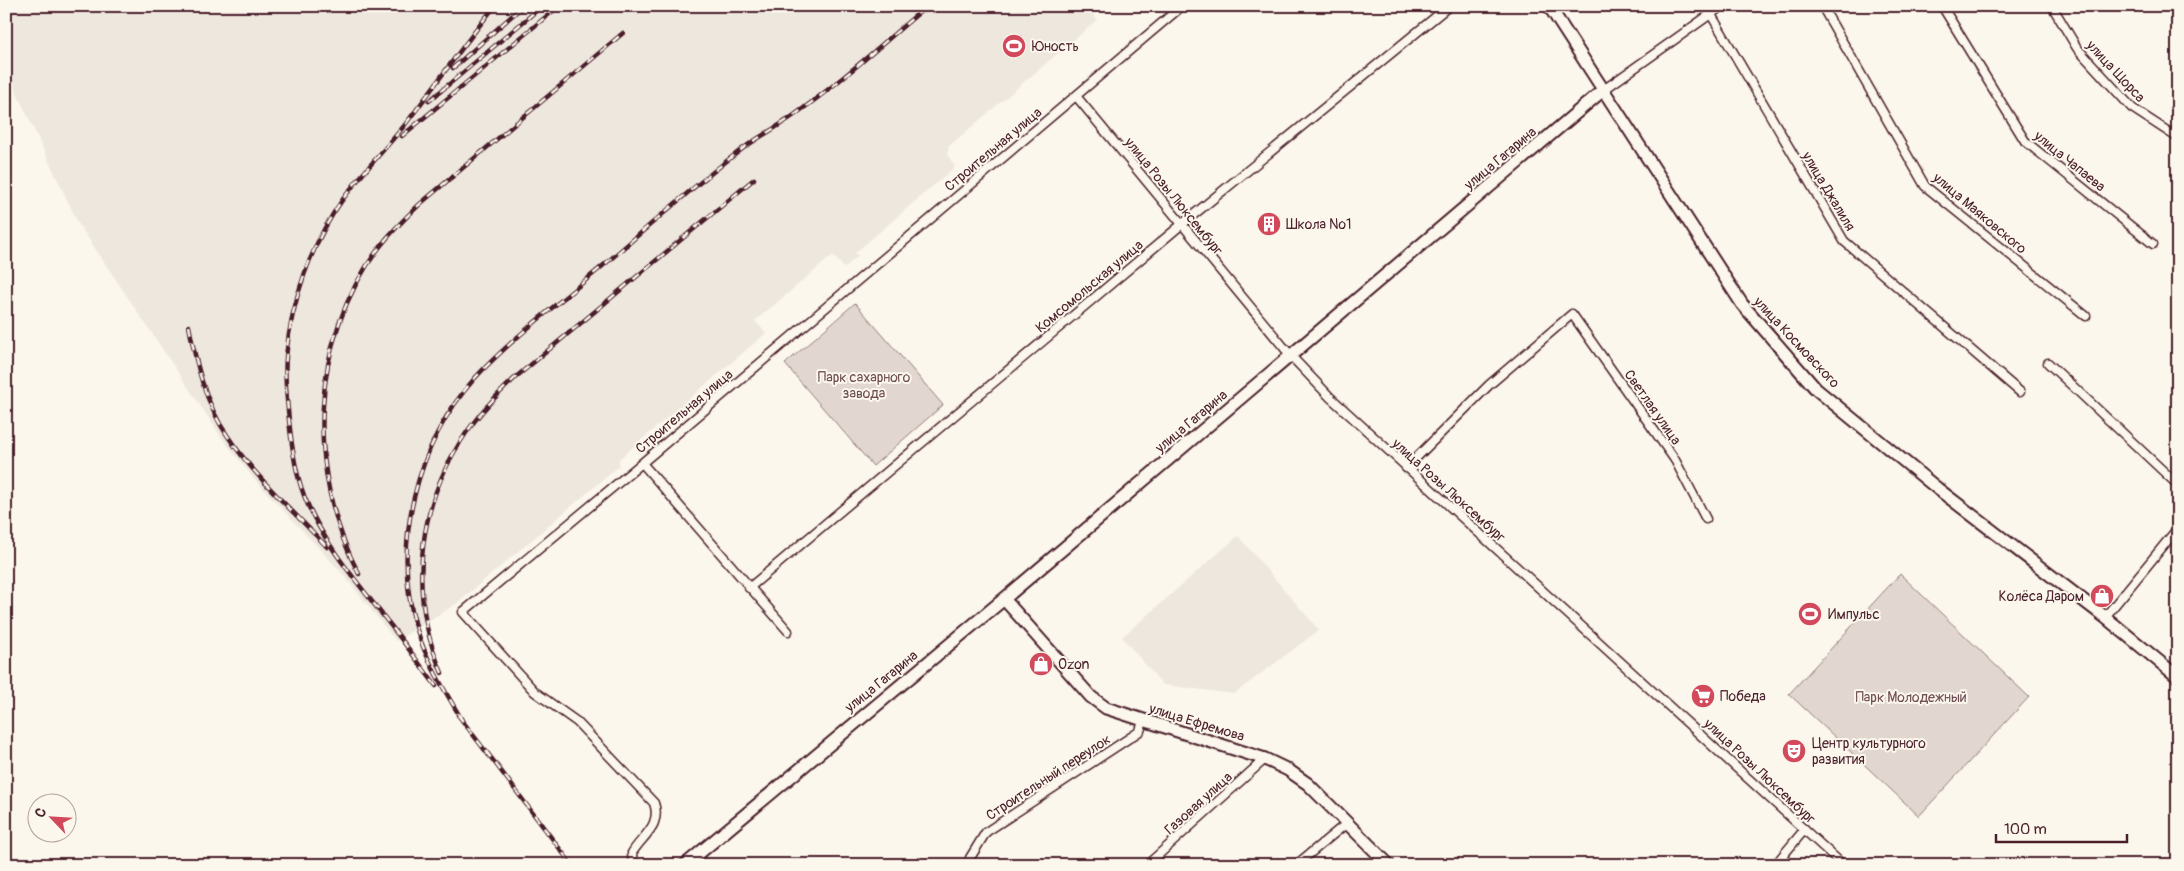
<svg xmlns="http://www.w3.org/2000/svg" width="2184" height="871" font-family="Pangolin,sans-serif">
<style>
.built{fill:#eee7de}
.green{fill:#e2d7d0;stroke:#967b7e}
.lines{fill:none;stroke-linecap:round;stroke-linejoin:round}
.street-casing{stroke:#4a1f2b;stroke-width:11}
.secondary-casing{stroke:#4a1f2b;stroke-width:15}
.street{stroke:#fbf7ec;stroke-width:8}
.secondary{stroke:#fbf7ec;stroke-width:11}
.rail-casing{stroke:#4a1f2b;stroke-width:4.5}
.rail{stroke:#fbf7ec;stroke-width:2.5;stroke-dasharray:8;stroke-linecap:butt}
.labels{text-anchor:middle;stroke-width:4;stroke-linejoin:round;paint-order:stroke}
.poi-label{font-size:14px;fill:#4a1f2b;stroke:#fbf7ec;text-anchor:start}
.street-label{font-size:14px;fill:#4a1f2b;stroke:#fbf7ec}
.park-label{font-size:14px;fill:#704d54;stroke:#fbf7ec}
</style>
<rect width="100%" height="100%" fill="#fbf7ec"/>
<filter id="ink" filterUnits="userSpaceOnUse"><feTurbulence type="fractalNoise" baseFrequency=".02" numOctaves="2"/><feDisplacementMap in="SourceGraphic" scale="10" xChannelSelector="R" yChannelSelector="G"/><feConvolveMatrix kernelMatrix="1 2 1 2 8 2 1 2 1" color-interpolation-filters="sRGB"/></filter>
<g filter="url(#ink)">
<!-- built -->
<path class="built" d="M6,6H1086L1097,20L949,146L947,154L955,167L855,253L858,256L844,268L833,255L755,321L766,333L619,459V466L456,604L396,641L343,574L255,480L222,438L78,223L6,70Z
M1238,536L1319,630L1234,694L1163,685L1122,637Z"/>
<!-- green -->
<path class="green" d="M855,303L943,405L873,466L785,364Z
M1900,574L2029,697L1919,816L1789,694Z"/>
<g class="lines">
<!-- street casing -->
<g class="street-casing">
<path id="street" d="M1706,6L1844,241L2020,392
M1822,6L1925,186L2086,316
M1942,6L2025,141L2153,244
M2052,6L2077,48L2132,108L2178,138
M1602,91L1722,6
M1076,96L1291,356L1330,397L1843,865
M2048,363L2178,485
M642,463L788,631
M1406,468L1489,385L1572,314L1675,460L1706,519
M749,588L1181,225L1449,6
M2105,617L2178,528
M970,858L986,832L1140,731L1143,721
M633,865L632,853C642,836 662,826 654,803L577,722L535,692L463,612L642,463L1182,6
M1147,865L1265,759
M1296,865L1347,823
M1775,865L1805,829"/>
</g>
<!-- secondary casing -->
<g class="secondary-casing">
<path id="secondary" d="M1549,6L1742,304L1816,389L1938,489L2105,617L2178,677
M1004,599L1091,697L1106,708L1265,759L1288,770L1308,784L1389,865
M685,865L1004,599L1602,91"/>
</g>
<!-- street -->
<use href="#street" class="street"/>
<!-- secondary -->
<use href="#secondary" class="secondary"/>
<!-- rail casing -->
<g class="rail-casing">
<path id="rail" d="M453,68L523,6
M429,101L542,6
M402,136L559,6
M189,326C196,363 205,403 227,435C254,476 293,511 327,547
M359,574C306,473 309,341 379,248C391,232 405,218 420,204L623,33
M442,673C405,588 419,495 474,422C487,405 501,391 516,377L754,179
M436,686C420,665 405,643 388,622C360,585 327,548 308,505C296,479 292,448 289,420C287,399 284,378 286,357C291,303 311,243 343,199C362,173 384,150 404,126C435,86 463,45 495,6
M458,715L490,757
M462,720C445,691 427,662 417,630C391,545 416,444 475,378C514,336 568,296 612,258C653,222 694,186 737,153C757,137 781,126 801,110C845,79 885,41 927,6
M486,751L572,865"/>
</g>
<!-- rail -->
<use href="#rail" class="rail"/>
</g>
</g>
<!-- icons -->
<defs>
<g id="stadium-disc" transform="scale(1.25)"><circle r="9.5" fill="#d1495b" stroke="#fbf7ec"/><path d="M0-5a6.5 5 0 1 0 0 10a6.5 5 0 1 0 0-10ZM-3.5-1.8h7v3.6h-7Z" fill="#fff"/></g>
<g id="building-disc" transform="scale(1.25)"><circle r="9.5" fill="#d1495b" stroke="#fbf7ec"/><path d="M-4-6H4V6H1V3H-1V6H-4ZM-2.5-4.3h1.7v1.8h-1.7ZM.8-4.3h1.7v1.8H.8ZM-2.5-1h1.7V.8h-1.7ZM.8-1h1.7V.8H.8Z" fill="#fff"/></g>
<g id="shop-disc" transform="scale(1.25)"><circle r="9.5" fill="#d1495b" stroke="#fbf7ec"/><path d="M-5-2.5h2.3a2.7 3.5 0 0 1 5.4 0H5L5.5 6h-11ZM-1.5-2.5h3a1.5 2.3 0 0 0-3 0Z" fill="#fff"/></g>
<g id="supermarket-disc" transform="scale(1.25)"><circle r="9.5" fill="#d1495b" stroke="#fbf7ec"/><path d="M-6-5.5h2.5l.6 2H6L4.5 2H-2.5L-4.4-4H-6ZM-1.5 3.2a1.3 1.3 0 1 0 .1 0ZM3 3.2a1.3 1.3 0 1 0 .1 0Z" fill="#fff"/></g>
<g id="theatre-disc" transform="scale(1.25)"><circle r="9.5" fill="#d1495b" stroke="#fbf7ec"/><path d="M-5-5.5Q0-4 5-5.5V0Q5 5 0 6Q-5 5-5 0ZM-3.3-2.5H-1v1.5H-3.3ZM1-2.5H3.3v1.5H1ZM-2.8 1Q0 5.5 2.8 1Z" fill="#fff"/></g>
</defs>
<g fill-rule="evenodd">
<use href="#stadium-disc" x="1014" y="46"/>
<use href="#building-disc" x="1269" y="224"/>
<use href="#shop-disc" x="2102" y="596"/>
<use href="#stadium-disc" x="1810" y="614"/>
<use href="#shop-disc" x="1041" y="664"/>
<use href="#supermarket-disc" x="1703" y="696"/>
<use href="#theatre-disc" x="1794" y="751"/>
</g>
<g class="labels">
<!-- poi labels -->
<g class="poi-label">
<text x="1032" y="51">Юность</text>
<text x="1286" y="229">Школа №1</text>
<text x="2084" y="601" text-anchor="end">Колёса Даром</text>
<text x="1828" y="619">Импульс</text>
<text x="1058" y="669">Ozon</text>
<text x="1720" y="701">Победа</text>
<text x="1812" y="748">Центр культурного<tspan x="1812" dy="16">развития</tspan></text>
</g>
<!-- street labels -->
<g class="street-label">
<text transform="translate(2116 71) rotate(47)" y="5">улица Щорса</text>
<text transform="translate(993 149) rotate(-40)" y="5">Строительная улица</text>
<text transform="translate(1500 158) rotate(-40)" y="5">улица Гагарина</text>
<text transform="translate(2070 161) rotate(39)" y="5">улица Чапаева</text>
<text transform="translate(1829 191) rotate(59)" y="5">улица Джалиля</text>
<text transform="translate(1174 196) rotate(51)" y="5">улица Розы Люксембург</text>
<text transform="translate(1980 213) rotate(40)" y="5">улица Маяковского</text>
<text transform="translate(1089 286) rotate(-40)" y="5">Комсомольская улица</text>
<text transform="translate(1797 342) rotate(47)" y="5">улица Космовского</text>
<text transform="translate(1653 407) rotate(55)" y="5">Светлая улица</text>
<text transform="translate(684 411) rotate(-40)" y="5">Строительная улица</text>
<text transform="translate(1191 421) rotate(-40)" y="5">улица Гагарина</text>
<text transform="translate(1449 490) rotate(42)" y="5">улица Розы Люксембург</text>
<text transform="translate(881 681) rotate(-39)" y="5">улица Гагарина</text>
<text transform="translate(1197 722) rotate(17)" y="5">улица Ефремова</text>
<text transform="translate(1760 771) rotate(43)" y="5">улица Розы Люксембург</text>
<text transform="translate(1048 777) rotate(-33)" y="5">Строительный переулок</text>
<text transform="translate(1198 803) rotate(-42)" y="5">Газовая улица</text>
</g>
<!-- park labels -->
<g class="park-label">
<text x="864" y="382">Парк сахарного<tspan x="864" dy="16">завода</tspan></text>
<text x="1911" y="702">Парк Молодежный</text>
</g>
</g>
<!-- margin -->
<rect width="2184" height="871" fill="none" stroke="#fbf7ec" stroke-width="25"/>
<rect x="12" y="12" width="2159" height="846" fill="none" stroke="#4a1f2b" stroke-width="2" filter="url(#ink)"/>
<!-- north arrow -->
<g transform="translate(52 818) rotate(295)"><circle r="24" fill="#fbf7ec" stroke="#b4a19f"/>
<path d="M0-4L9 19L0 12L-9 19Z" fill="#d1495b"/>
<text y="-8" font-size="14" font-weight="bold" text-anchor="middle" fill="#4a1f2b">С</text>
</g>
<!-- scale -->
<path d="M1996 834v8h131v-8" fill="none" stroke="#4a1f2b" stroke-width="2.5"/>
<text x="2004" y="834" font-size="15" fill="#4a1f2b" stroke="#fbf7ec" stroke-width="4" paint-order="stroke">100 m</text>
</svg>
